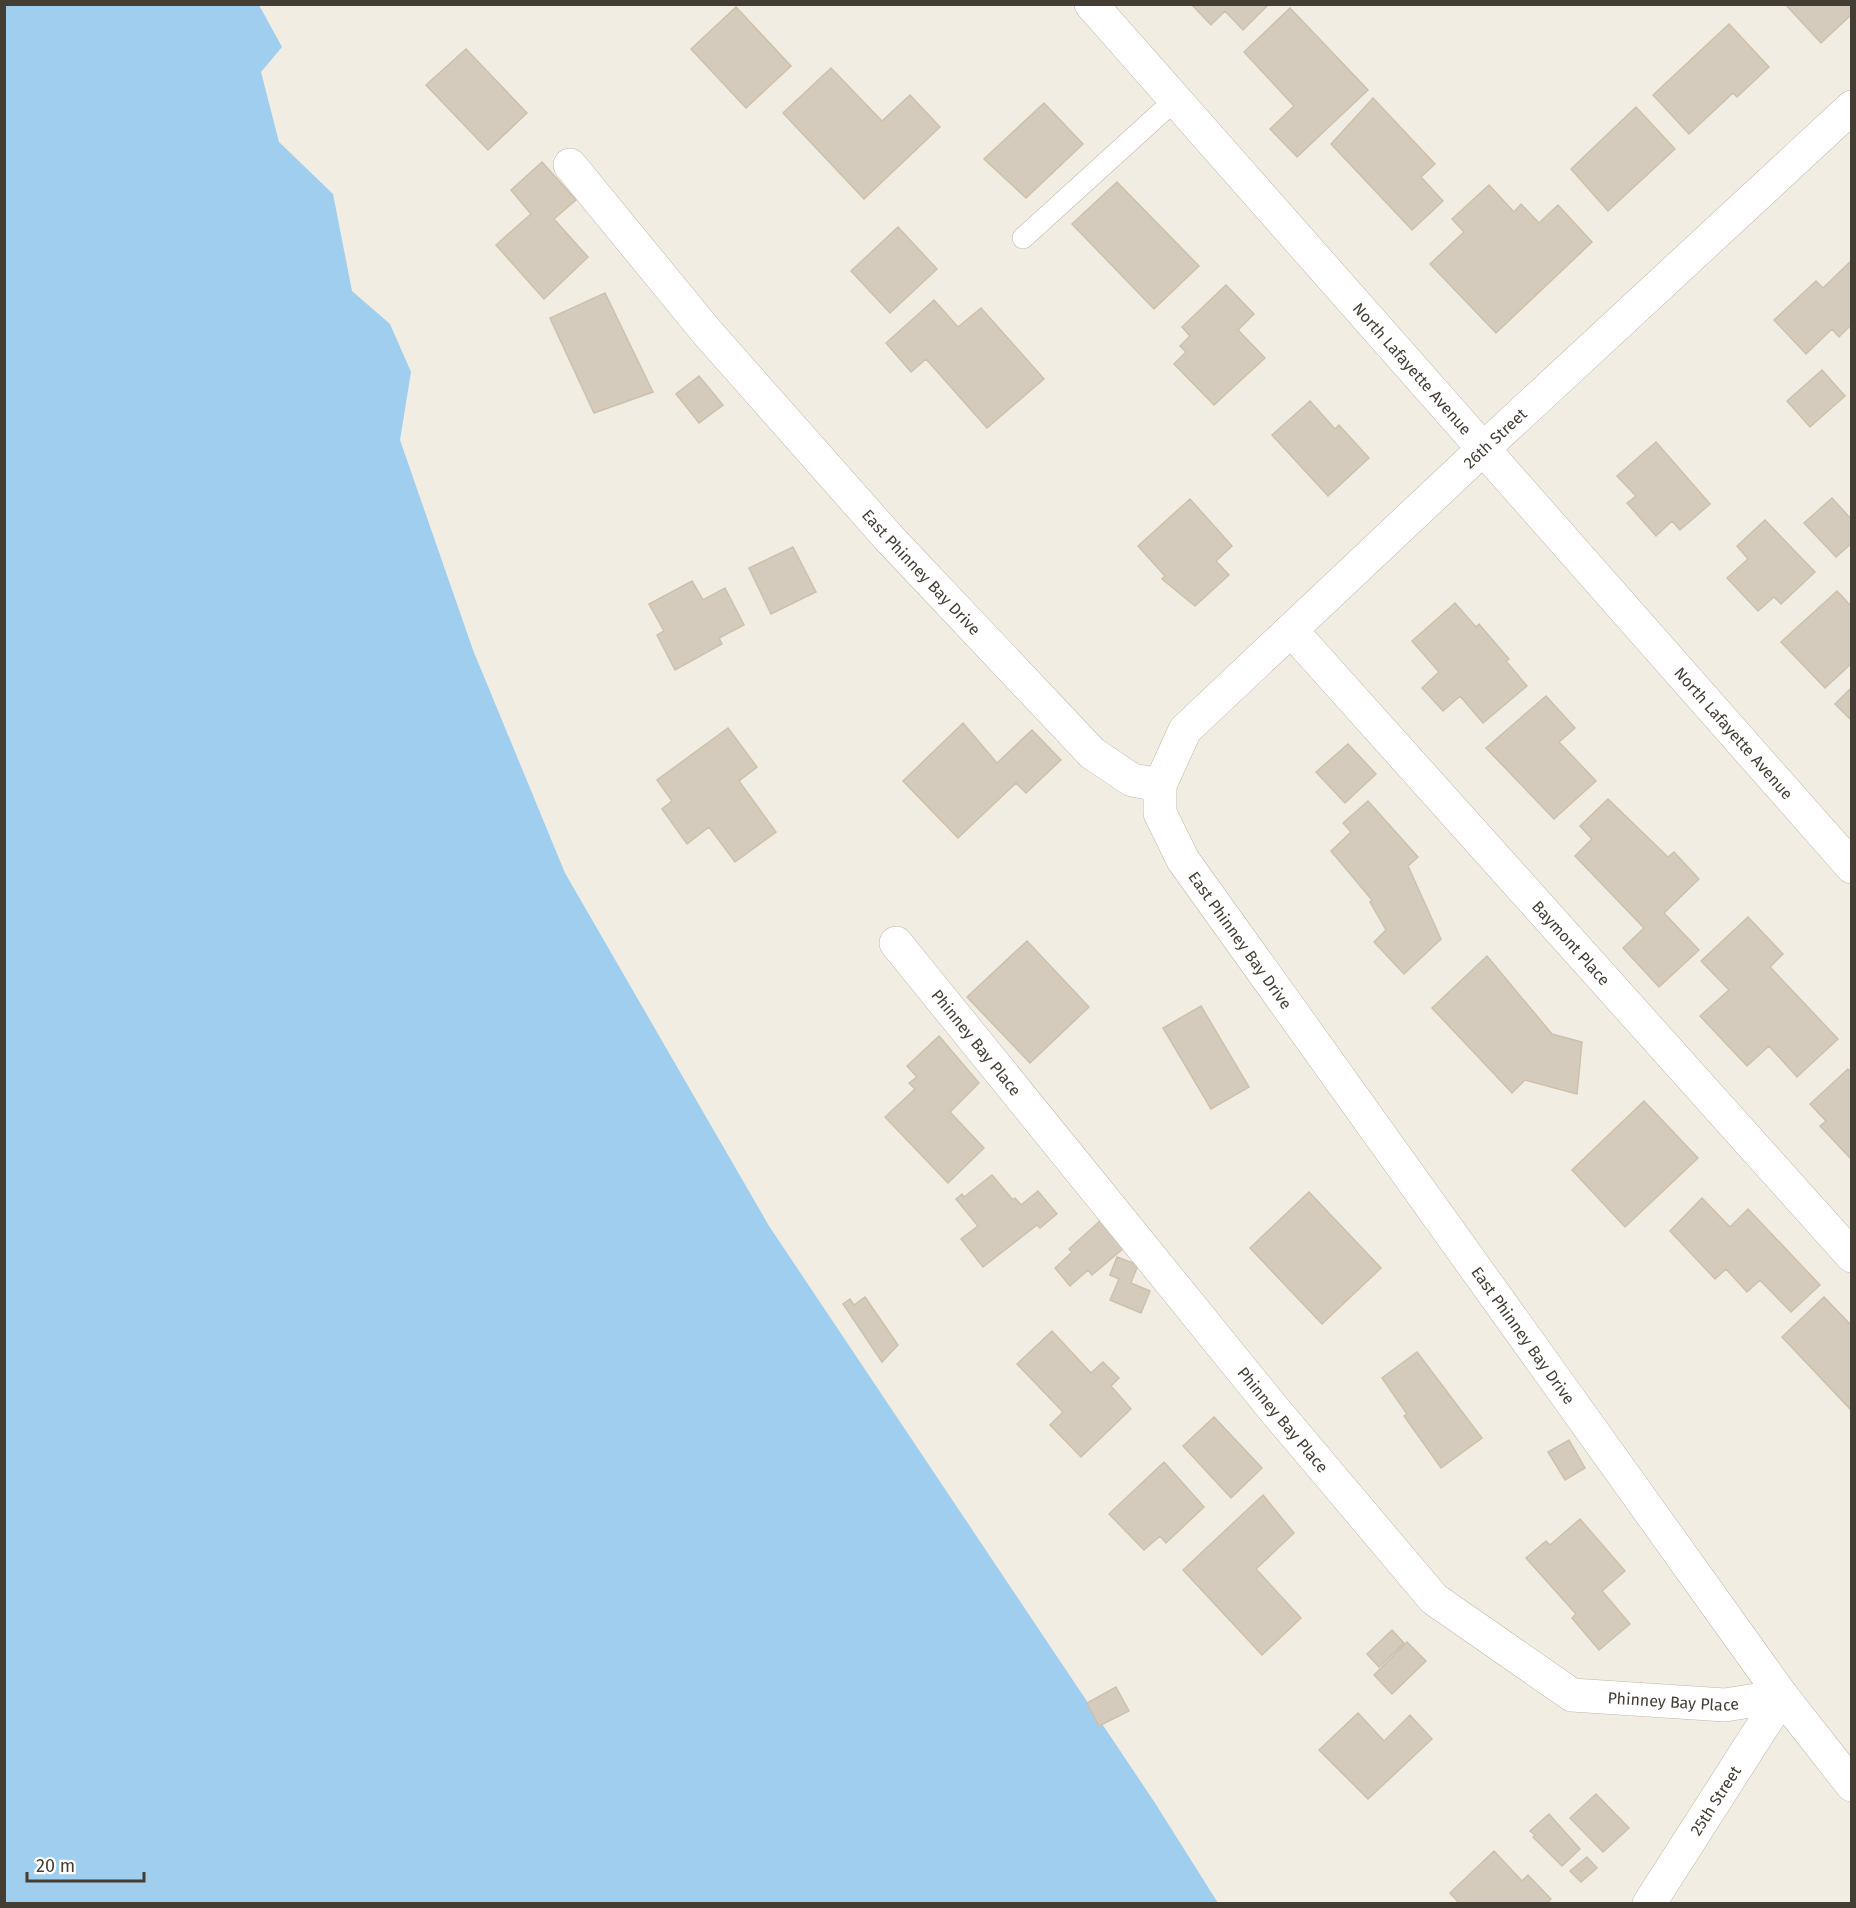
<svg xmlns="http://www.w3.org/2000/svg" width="1856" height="1908" font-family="'Fira Sans',sans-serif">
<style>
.water{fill:#9fceee}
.building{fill:#d5cbbc;stroke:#cdc0ac;stroke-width:1.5}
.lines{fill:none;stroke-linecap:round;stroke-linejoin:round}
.service-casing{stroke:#bfb7a9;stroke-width:22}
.minor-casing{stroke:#bfb7a9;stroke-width:34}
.tertiary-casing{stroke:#bfb7a9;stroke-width:34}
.service{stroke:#fff;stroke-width:21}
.minor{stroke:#fff;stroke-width:33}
.tertiary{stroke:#fff;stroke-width:33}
.labels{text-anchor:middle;stroke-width:4.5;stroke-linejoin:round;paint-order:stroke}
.street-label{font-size:16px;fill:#433d33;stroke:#fff}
</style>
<rect width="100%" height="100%" fill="#f1ede3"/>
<!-- water -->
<path class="water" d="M5,5H259L282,47L261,72L279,142L333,194L352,291L390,324L411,372L400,440L473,650L565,873L769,1226L1155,1803L1218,1903L5,1904Z"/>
<!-- building -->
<path class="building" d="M1191,4H1269L1243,30L1225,11L1211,25Z
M1785,4H1852V14L1821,43Z
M736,7L791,66L746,108L691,49Z
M1290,8L1368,90L1297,157L1270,129L1294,106L1244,52Z
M1729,24L1769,67L1737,97L1733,93L1689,134L1653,95Z
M466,49L527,113L488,150L426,85Z
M831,68L882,121L910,95L940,127L864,199L783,113Z
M1373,98L1435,164L1421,177L1443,201L1412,230L1331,144Z
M1044,103L1083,144L1026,198L984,159Z
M1636,107L1675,149L1608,211L1571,169Z
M542,162L576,200L554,219L588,257L544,299L496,245L531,214L511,190Z
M1117,182L1199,266L1154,309L1072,224Z
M1489,185L1514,212L1521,204L1539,223L1558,205L1592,242L1496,333L1430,264L1464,232L1452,219Z
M898,227L937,269L890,313L851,271Z
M1852,260V324L1839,337L1832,329L1806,354L1774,320L1816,281L1823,288Z
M1226,285L1254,314L1238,330L1265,358L1214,405L1174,364L1186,352L1180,346L1190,336L1182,327Z
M605,293L653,392L594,413L550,318Z
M934,300L958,327L981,308L1044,379L987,428L926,359L911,372L886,343Z
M1822,370L1845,396L1810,427L1787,401Z
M699,376L723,405L699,423L676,394Z
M1310,401L1335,429L1339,425L1369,458L1328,496L1272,435Z
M1656,442L1710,504L1680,530L1672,521L1656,536L1627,503L1636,496L1617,476Z
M1832,498L1852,520V543L1836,557L1804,523Z
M1190,499L1232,546L1216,561L1229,575L1195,606L1162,579L1165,576L1138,546Z
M1765,520L1815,572L1781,604L1774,597L1758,611L1727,578L1748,559L1737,546Z
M793,547L816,592L771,614L749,568Z
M692,581L703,600L725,588L744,625L719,638L722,644L675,670L657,635L664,631L649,604Z
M1837,591L1852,607V663L1825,688L1781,642Z
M1455,603L1476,627L1479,624L1509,659L1506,661L1527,686L1483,723L1460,696L1443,711L1422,688L1439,672L1412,641Z
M1852,687V721L1835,704Z
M1546,696L1575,728L1559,742L1596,781L1554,819L1486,748Z
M963,723L997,763L1032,730L1061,760L1026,793L1016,783L958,838L903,781Z
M728,728L757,767L739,781L776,832L735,862L709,827L687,844L662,809L672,801L657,780Z
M1348,744L1376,774L1345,803L1316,772Z
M1608,799L1668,857L1674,852L1699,879L1664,913L1699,950L1659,987L1623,948L1644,928L1575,856L1592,839L1580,826Z
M1368,801L1418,857L1408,866L1441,939L1404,974L1374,942L1386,930L1370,902L1372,900L1331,851L1351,832L1343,823Z
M1748,917L1783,954L1770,967L1838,1039L1797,1077L1769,1046L1747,1066L1700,1016L1729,990L1701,961Z
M1027,941L1089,1007L1030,1063L967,997Z
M1487,956L1552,1034L1582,1042L1577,1094L1525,1080L1512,1093L1432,1008Z
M1201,1006L1249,1087L1211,1109L1163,1028Z
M939,1036L979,1083L950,1112L984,1148L948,1183L885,1117L915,1089L909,1083L917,1077L907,1066Z
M1848,1069L1852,1073V1160L1820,1126L1826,1121L1810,1104Z
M1644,1101L1698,1158L1625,1227L1572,1170Z
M992,1175L1013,1200L1015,1198L1021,1205L1038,1191L1057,1214L1040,1228L1037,1225L983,1267L961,1239L978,1226L956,1199L962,1194L964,1197Z
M1309,1192L1381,1268L1322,1324L1250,1248Z
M1702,1198L1730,1227L1748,1209L1820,1285L1791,1312L1760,1280L1747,1292L1726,1269L1715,1279L1670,1231Z
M1101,1220L1125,1247L1092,1275L1088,1270L1070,1286L1055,1268L1072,1252L1069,1249Z
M1117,1257L1138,1265L1131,1283L1150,1291L1141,1313L1110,1300L1119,1279L1110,1275Z
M865,1297L898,1345L882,1362L843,1304L850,1299L854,1305Z
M1824,1297L1852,1326V1411L1782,1337Z
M1052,1331L1091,1373L1103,1362L1119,1378L1111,1386L1131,1409L1081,1457L1050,1425L1063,1412L1017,1364Z
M1417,1352L1482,1438L1441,1468L1404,1416L1407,1414L1382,1378Z
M1214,1417L1262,1468L1231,1498L1183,1446Z
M1569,1440L1585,1468L1565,1480L1548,1452Z
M1164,1462L1204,1507L1166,1543L1160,1536L1144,1550L1109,1514Z
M1263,1495L1294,1533L1256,1569L1301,1618L1262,1655L1183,1570Z
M1580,1519L1625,1571L1602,1591L1630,1624L1599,1650L1572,1618L1576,1614L1526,1558L1546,1541L1550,1545Z
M1392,1630L1404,1643L1379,1667L1367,1654Z
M1407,1642L1426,1661L1392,1694L1374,1675Z
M1116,1687L1129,1711L1099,1726L1087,1703Z
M1358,1713L1384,1741L1410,1715L1432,1739L1368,1799L1319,1750Z
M1596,1794L1629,1828L1603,1852L1570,1818Z
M1549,1814L1580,1849L1562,1866L1533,1837L1535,1835L1530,1831Z
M1494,1851L1522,1881L1528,1875L1551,1899L1546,1904H1460L1450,1893Z
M1587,1857L1597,1868L1581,1882L1570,1871Z"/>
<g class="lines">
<!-- service casing -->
<g class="service-casing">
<path id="service" d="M1023,238L1176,99"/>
</g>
<!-- minor casing -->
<g class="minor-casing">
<g id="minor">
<path id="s1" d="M1091,4L1852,867"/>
<path id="s2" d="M570,165L706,331L888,537L1092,753L1132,780L1160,785"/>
<path id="s3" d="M1291,630L1852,1256"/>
<path id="s4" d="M896,943L1272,1407L1434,1599L1572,1695L1725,1705L1782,1696"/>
<path id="s5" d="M1649,1904L1782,1696"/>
</g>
</g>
<!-- tertiary casing -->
<g class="tertiary-casing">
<g id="tertiary">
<path id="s6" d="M1852,107L1484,448L1185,730L1160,785V813L1183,860L1782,1696L1852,1785"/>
</g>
</g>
<!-- service -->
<use href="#service" class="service"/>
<!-- minor -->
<use href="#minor" class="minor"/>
<!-- tertiary -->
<use href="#tertiary" class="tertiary"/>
</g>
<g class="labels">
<!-- street labels -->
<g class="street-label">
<text dy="6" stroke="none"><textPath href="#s1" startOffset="486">North Lafayette Avenue</textPath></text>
<text transform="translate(1495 438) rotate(-43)" y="6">26th Street</text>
<text dy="6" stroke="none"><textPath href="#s2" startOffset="538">East Phinney Bay Drive</textPath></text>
<text dy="6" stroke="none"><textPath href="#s1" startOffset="972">North Lafayette Avenue</textPath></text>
<text dy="6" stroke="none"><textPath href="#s6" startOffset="1152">East Phinney Bay Drive</textPath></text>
<text dy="6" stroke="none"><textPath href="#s3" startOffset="420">Baymont Place</textPath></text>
<text dy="6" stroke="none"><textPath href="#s4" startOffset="128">Phinney Bay Place</textPath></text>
<text dy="6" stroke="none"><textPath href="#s6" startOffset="1638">East Phinney Bay Drive</textPath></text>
<text dy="6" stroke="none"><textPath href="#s4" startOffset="614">Phinney Bay Place</textPath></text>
<text dy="6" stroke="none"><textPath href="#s4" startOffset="1118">Phinney Bay Place</textPath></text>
<text dy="6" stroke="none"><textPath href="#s5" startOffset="123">25th Street</textPath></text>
</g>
</g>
<!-- border -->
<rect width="1856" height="1908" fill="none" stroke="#433d33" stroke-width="12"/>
<!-- scale -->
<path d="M27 1872v9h117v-9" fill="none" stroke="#433d33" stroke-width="3"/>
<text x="36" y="1872" font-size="18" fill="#433d33" stroke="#ffffff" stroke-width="4.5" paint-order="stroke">20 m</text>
</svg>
